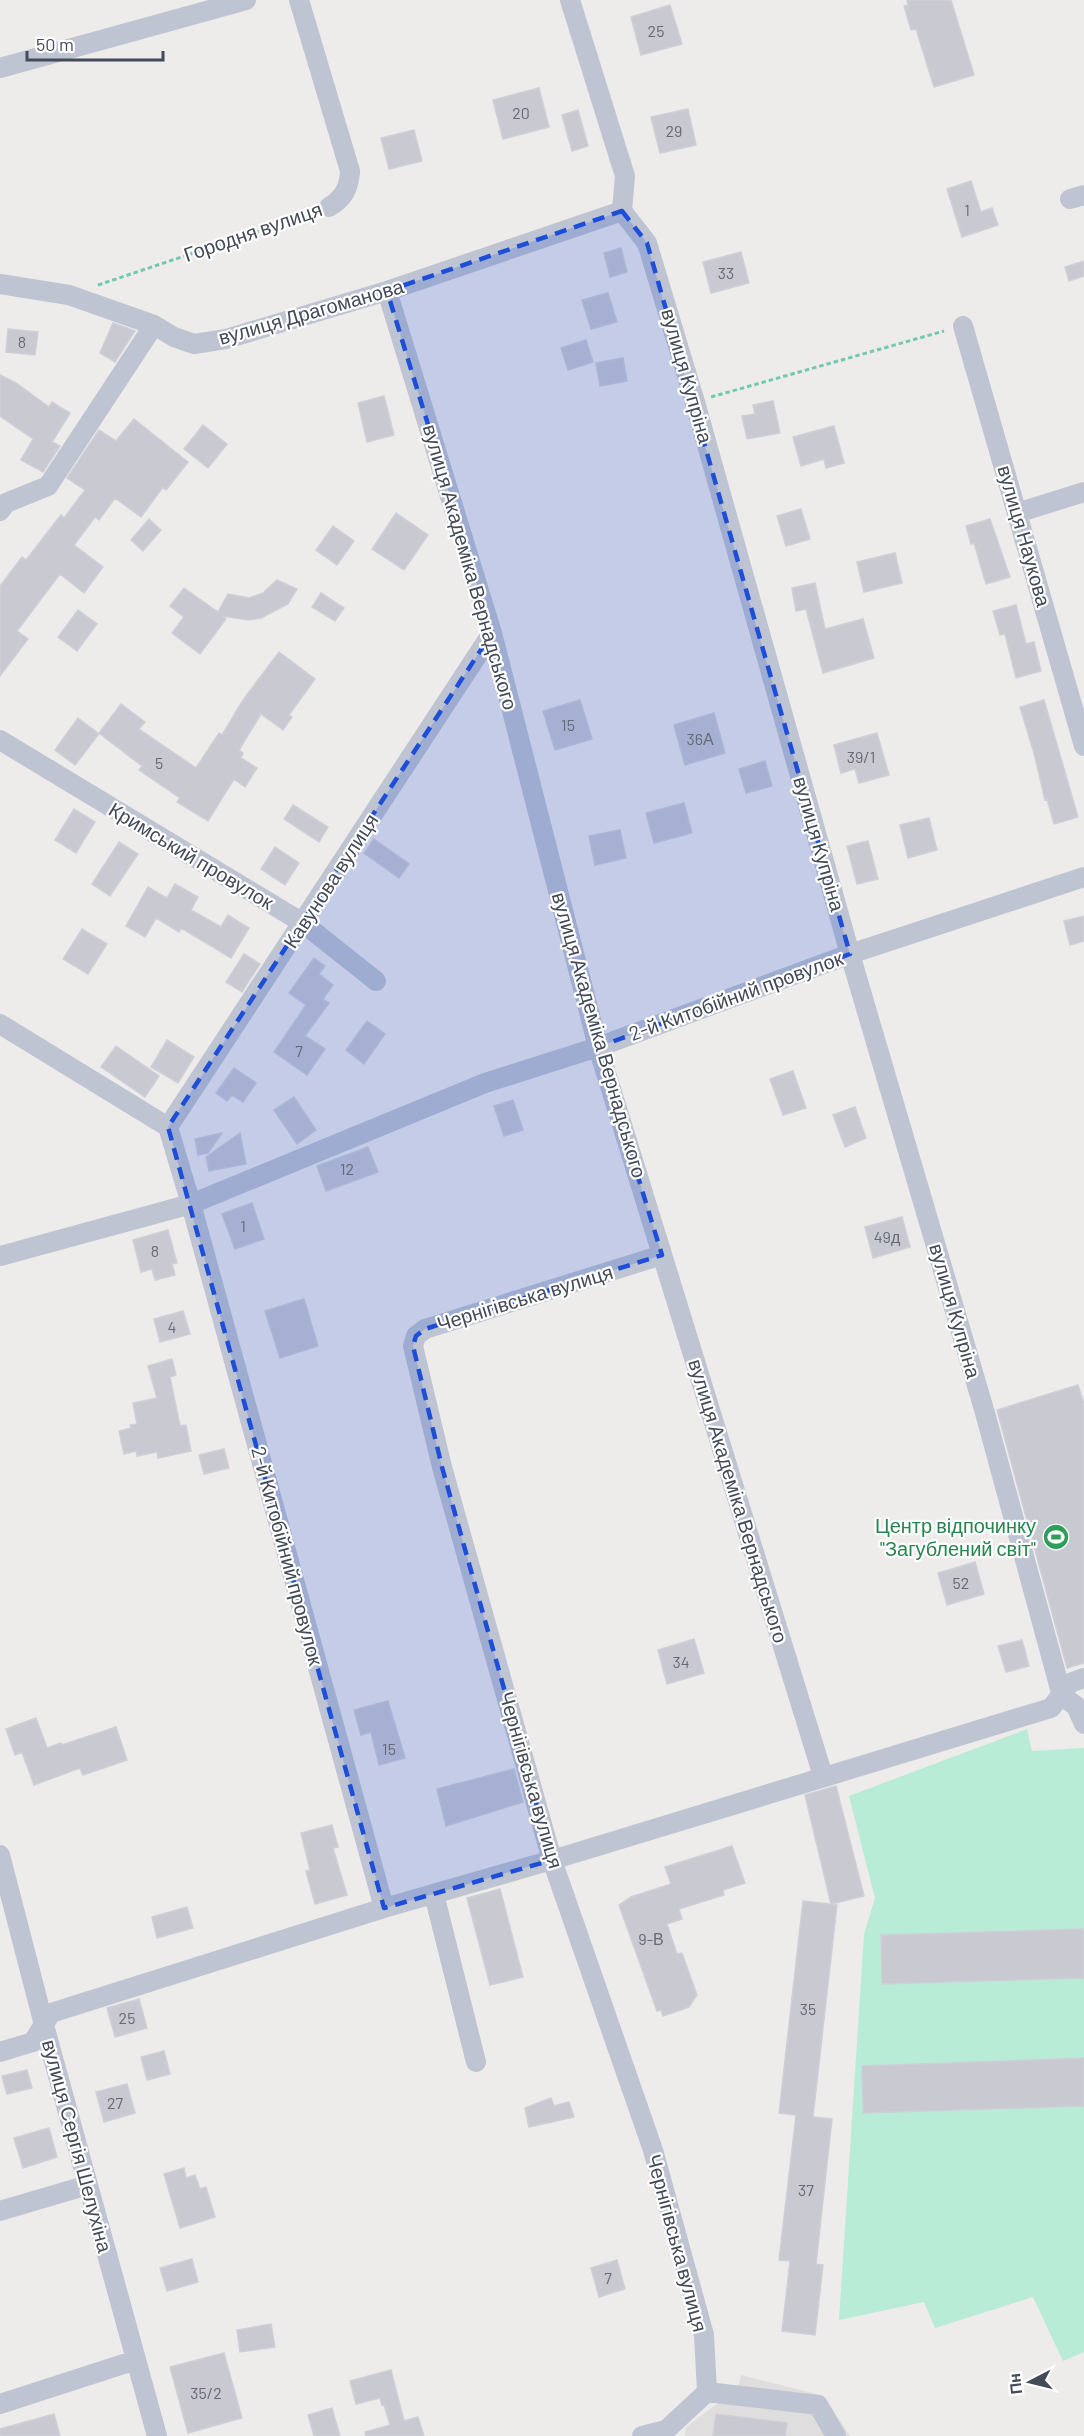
<svg xmlns="http://www.w3.org/2000/svg" width="1084" height="2436" font-family="Barlow,sans-serif">
<style>
.education{fill:#dfdddd}
.green{fill:#b8ecd6}
.building{fill:#c8c9d1;stroke:#cfd0d7;stroke-width:1.5}
.lines{fill:none;stroke-linecap:round;stroke-linejoin:round}
.path{stroke:#72c9af;stroke-width:3;stroke-dasharray:4.5 3;stroke-linecap:butt}
.minor{stroke:#bec4d1;stroke-width:20}
.marked{fill:#1d4ed8;fill-opacity:0.2;stroke:#1d4ed8;stroke-width:4.5;stroke-dasharray:12 8;stroke-linejoin:round}
.labels{text-anchor:middle;stroke-width:4.5;stroke-linejoin:round;paint-order:stroke}
.number-label{font-size:16px;fill:#656a76}
.street-label{font-size:20px;fill:#444b58;stroke:#fff}
.leisure-label{font-size:20px;fill:#27864d;stroke:#fff;text-anchor:end}
</style>
<rect width="100%" height="100%" fill="#eeebeb"/>
<!-- education -->
<path class="education" d="M741,2375L824,2396L850,2436H685L686,2427L718,2403L736,2397Z"/>
<!-- green -->
<path class="green" d="M1027,1729L1032,1751L1084,1748V2352L1063,2361L1033,2297L935,2328L924,2302L839,2320L864,1934L875,1898L849,1796Z"/>
<!-- building -->
<path class="building" d="M907,0H951L974,75L934,87L916,29L911,30L904,6L908,5Z
M670,5L682,44L641,55L631,17Z
M539,88L549,127L503,139L493,100Z
M688,109L696,145L660,153L651,117Z
M578,110L588,146L572,151L562,115Z
M414,130L422,161L389,169L381,138Z
M971,181L981,212L992,208L998,225L962,237L947,189Z
M621,248L627,272L610,277L604,253Z
M741,252L749,283L711,293L703,262Z
M1084,261V276L1069,281L1065,267Z
M608,293L617,322L591,329L582,300Z
M113,323L135,331L115,362L100,353Z
M8,329L38,332L35,355L6,352Z
M586,340L593,362L568,370L561,348Z
M623,358L627,381L600,386L596,363Z
M0,375L16,383L49,407L52,402L70,413L52,442L60,446L43,472L21,460L33,439L0,416Z
M384,396L394,435L367,442L358,403Z
M773,401L780,433L747,439L742,416L755,414L753,405Z
M134,419L188,462L166,490L163,487L141,517L115,498L99,520L95,517L74,545L103,567L84,593L60,574L17,631L28,639L0,676V586L22,557L26,560L61,515L64,518L85,490L67,478L99,430L116,441Z
M203,425L227,444L208,468L184,449Z
M834,426L844,463L826,468L824,459L801,466L793,437Z
M801,509L810,539L786,546L777,516Z
M396,513L428,535L404,570L372,549Z
M149,519L161,530L143,551L131,540Z
M990,519L1010,577L986,584L974,543L971,544L966,526Z
M333,526L354,541L337,565L316,550Z
M895,553L902,583L864,592L857,562Z
M277,580L297,589L288,604L261,618L249,620L222,616L226,619L200,654L172,633L184,617L170,606L184,588L218,612L228,594L249,598L263,593Z
M815,583L825,629L863,619L874,658L823,673L806,609L796,611L792,588Z
M321,593L344,608L335,621L312,607Z
M1016,605L1026,644L1034,642L1041,671L1016,678L1005,634L1000,635L993,611Z
M78,610L97,624L77,651L58,637Z
M279,652L315,679L289,715L292,717L283,730L261,714L239,750L243,753L241,758L257,768L245,787L234,779L208,821L177,802L180,798L139,770L142,766L99,733L121,704L145,722L139,729L196,768L219,733L222,735L243,700Z
M580,700L592,739L555,750L543,711Z
M1044,700L1078,817L1054,824L1047,799L1045,800L1034,753L1020,707Z
M714,713L725,753L685,765L674,725Z
M78,718L99,734L75,765L55,750Z
M877,733L889,775L859,783L855,769L841,773L834,745Z
M765,761L772,786L746,793L739,769Z
M684,803L692,833L654,843L646,813Z
M293,805L328,827L319,842L284,819Z
M74,809L95,822L76,853L55,840Z
M929,818L937,850L908,858L900,825Z
M620,830L626,858L595,865L589,836Z
M374,839L409,864L399,878L364,853Z
M868,841L878,879L857,884L847,846Z
M119,842L138,854L110,896L92,884Z
M275,847L299,863L285,885L261,869Z
M175,884L198,897L191,910L221,927L228,915L249,928L231,958L181,928L179,932L156,918L145,937L126,926L148,887L167,898Z
M1084,916V941L1070,945L1064,921Z
M82,929L107,944L88,974L63,959Z
M244,954L260,964L242,992L226,982Z
M314,958L325,966L319,974L333,985L323,999L329,1003L305,1036L325,1049L307,1075L274,1052L306,1005L289,993Z
M367,1021L385,1034L364,1064L346,1050Z
M167,1040L194,1057L178,1083L151,1067Z
M116,1046L159,1076L145,1097L101,1067Z
M234,1068L256,1083L243,1102L232,1095L227,1101L216,1093Z
M793,1071L806,1108L783,1115L770,1079Z
M294,1097L316,1130L297,1144L274,1110Z
M513,1100L523,1130L504,1136L494,1106Z
M855,1107L866,1138L845,1147L833,1115Z
M222,1133L208,1153L198,1155L195,1139Z
M240,1133L246,1164L209,1171L206,1157Z
M368,1147L378,1172L326,1191L317,1166Z
M252,1203L264,1239L235,1249L222,1214Z
M902,1217L910,1247L873,1258L865,1227Z
M168,1230L177,1263L172,1264L175,1275L155,1280L152,1269L141,1272L133,1240Z
M304,1299L318,1346L280,1358L265,1311Z
M183,1311L190,1334L160,1342L154,1319Z
M172,1359L176,1375L170,1377L180,1426L186,1425L191,1451L158,1458L157,1452L137,1456L136,1451L124,1454L119,1431L131,1428L130,1425L137,1424L133,1403L157,1398L148,1366Z
M1078,1385L1084,1404V1663L1067,1668L997,1410Z
M224,1449L229,1468L204,1474L199,1455Z
M975,1562L984,1594L947,1605L938,1573Z
M694,1639L704,1673L667,1684L658,1650Z
M1022,1640L1029,1666L1006,1672L998,1646Z
M388,1701L405,1758L379,1765L371,1732L361,1735L354,1710Z
M36,1718L47,1748L61,1743L62,1745L116,1727L127,1760L83,1775L80,1768L34,1785L22,1752L15,1755L6,1729Z
M514,1769L523,1802L446,1826L437,1789Z
M836,1786L864,1896L831,1904L805,1795Z
M332,1825L338,1847L333,1848L347,1895L315,1904L306,1871L310,1870L301,1833Z
M732,1846L745,1883L723,1890L724,1895L679,1909L682,1919L667,1924L677,1954L682,1953L697,1995L689,2007L663,2016L661,2010L657,2011L619,1905L631,1897L671,1884L665,1867Z
M500,1889L523,1977L490,1985L467,1898Z
M803,1901L837,1905L813,2117L832,2119L816,2264L823,2265L815,2335L782,2331L790,2261L779,2260L796,2115L779,2113Z
M187,1907L193,1928L157,1938L152,1917Z
M1084,1929V1978L882,1984L881,1935Z
M139,1999L147,2028L115,2037L107,2008Z
M164,2051L170,2074L147,2080L141,2057Z
M1084,2058V2106L863,2113L862,2066Z
M27,2070L32,2088L7,2094L2,2076Z
M127,2084L135,2113L104,2122L96,2092Z
M551,2098L554,2106L569,2102L574,2117L529,2127L525,2108Z
M49,2128L57,2157L23,2168L14,2138Z
M184,2168L186,2178L195,2175L200,2189L206,2187L215,2217L180,2228L164,2174Z
M192,2259L198,2282L167,2291L160,2268Z
M617,2260L625,2289L599,2297L591,2268Z
M271,2324L275,2347L240,2352L237,2330Z
M224,2353L242,2418L188,2433L170,2367Z
M391,2370L404,2421L418,2417L424,2436H366L365,2432L390,2425L384,2405H382L380,2398L356,2404L350,2381Z
M332,2408L340,2436H314L308,2415Z
M54,2414L60,2436H0V2429Z
M716,2414L787,2423L785,2436H713Z"/>
<g class="lines">
<!-- path -->
<path class="path" d="M98,285L313,213
M711,397L944,331"/>
<!-- minor -->
<path class="minor" d="M299,0L350,171C349,188 344,198 329,207
M570,0L625,176L622,211L647,243L695,402L850,954L985,1413L1062,1696L1076,1706L1084,1724
M0,68L246,0
M1070,199L1084,195
M0,284L69,295L154,325L174,337L194,344L226,339L387,291L622,211
M387,291L492,633L598,1047L823,1776
M963,326L1084,746
M0,511L6,503L48,486L154,325
M1017,513L1084,492
M0,740L303,923L376,981
M0,1024L168,1127L191,1204L384,1908
M168,1127L492,633
M0,1256L191,1204L485,1083L598,1047L850,954L1084,877
M0,1855L44,2025L157,2436
M434,1894L476,2062
M0,2052L33,2042L51,2013L384,1908L552,1860L1051,1708L1070,1683L1084,1678
M0,2211L88,2185
M707,2392L818,2405L836,2436
M0,2404L136,2360
M642,2436L666,2430L707,2392L704,2335L653,2150L552,1860L442,1467L413,1346L416,1336L425,1329L662,1255"/>
</g>
<!-- marked area -->
<path class="marked" d="M622,211L647,243L850,954L598,1047L662,1255L425,1329L416,1336L413,1346L442,1467L552,1860L384,1908L168,1127L492,633L387,291Z"/>
<!-- icons -->
<defs>
<g id="stadium-disc" transform="scale(1.35)"><circle r="9.5" fill="#2e9e5b" stroke="#fff"/><path d="M0-5a6.5 5 0 1 0 0 10a6.5 5 0 1 0 0-10ZM-3.5-1.8h7v3.6h-7Z" fill="#fff"/></g>
</defs>
<g fill-rule="evenodd">
<use href="#stadium-disc" x="1056" y="1537"/>
</g>
<g class="labels">
<!-- number labels -->
<g class="number-label">
<text x="656" y="37">25</text>
<text x="521" y="119">20</text>
<text x="674" y="137">29</text>
<text x="967" y="216">1</text>
<text x="726" y="279">33</text>
<text x="22" y="348">8</text>
<text x="568" y="731">15</text>
<text x="700" y="745">36А</text>
<text x="861" y="763">39/1</text>
<text x="159" y="769">5</text>
<text x="299" y="1057">7</text>
<text x="347" y="1175">12</text>
<text x="243" y="1232">1</text>
<text x="887" y="1243">49д</text>
<text x="155" y="1257">8</text>
<text x="172" y="1333">4</text>
<text x="961" y="1589">52</text>
<text x="681" y="1668">34</text>
<text x="389" y="1755">15</text>
<text x="651" y="1945">9-В</text>
<text x="808" y="2015">35</text>
<text x="127" y="2024">25</text>
<text x="115" y="2109">27</text>
<text x="806" y="2196">37</text>
<text x="608" y="2284">7</text>
<text x="206" y="2399">35/2</text>
</g>
<!-- street labels -->
<g class="street-label">
<text transform="translate(253 232) rotate(-19)" y="7">Городня вулиця</text>
<text transform="translate(311 312) rotate(-16)" y="7">вулиця Драгоманова</text>
<text transform="translate(687 376) rotate(74)" y="7">вулиця Купріна</text>
<text transform="translate(1024 536) rotate(74)" y="7">вулиця Наукова</text>
<text transform="translate(470 567) rotate(74)" y="7">вулиця Академіка Вернадського</text>
<text transform="translate(819 844) rotate(74)" y="7">вулиця Купріна</text>
<text transform="translate(191 856) rotate(31)" y="7">Кримський провулок</text>
<text transform="translate(331 881) rotate(-57)" y="7">Кавунова вулиця</text>
<text transform="translate(736 996) rotate(-20)" y="7">2-й Китобійний провулок</text>
<text transform="translate(599 1035) rotate(74)" y="7">вулиця Академіка Вернадського</text>
<text transform="translate(525 1298) rotate(-17)" y="7">Чернігівська вулиця</text>
<text transform="translate(955 1311) rotate(74)" y="7">вулиця Купріна</text>
<text transform="translate(738 1501) rotate(73)" y="7">вулиця Академіка Вернадського</text>
<text transform="translate(287 1556) rotate(75)" y="7">2-й Китобійний провулок</text>
<text transform="translate(531 1780) rotate(74)" y="7">Чернігівська вулиця</text>
<text transform="translate(77 2146) rotate(75)" y="7">вулиця Сергія Шелухіна</text>
<text transform="translate(677 2243) rotate(75)" y="7">Чернігівська вулиця</text>
</g>
<!-- leisure labels -->
<g class="leisure-label">
<text x="1036" y="1533">Центр відпочинку<tspan x="1036" dy="23">"Загублений світ"</tspan></text>
</g>
</g>
<!-- north arrow -->
<g transform="translate(1030 2382) rotate(263)" stroke="#ffffff" stroke-width="4.5" paint-order="stroke">
<path d="M0-4.5L10 22L0 15L-10 22Z" fill="#444b58"/>
<text y="-9" font-size="16" font-weight="bold" text-anchor="middle" fill="#444b58">Пн</text>
</g>
<!-- scale -->
<path d="M27 51v9h136v-9" fill="none" stroke="#444b58" stroke-width="3"/>
<text x="36" y="51" font-size="18" fill="#444b58" stroke="#ffffff" stroke-width="4.5" paint-order="stroke">50 m</text>
</svg>
